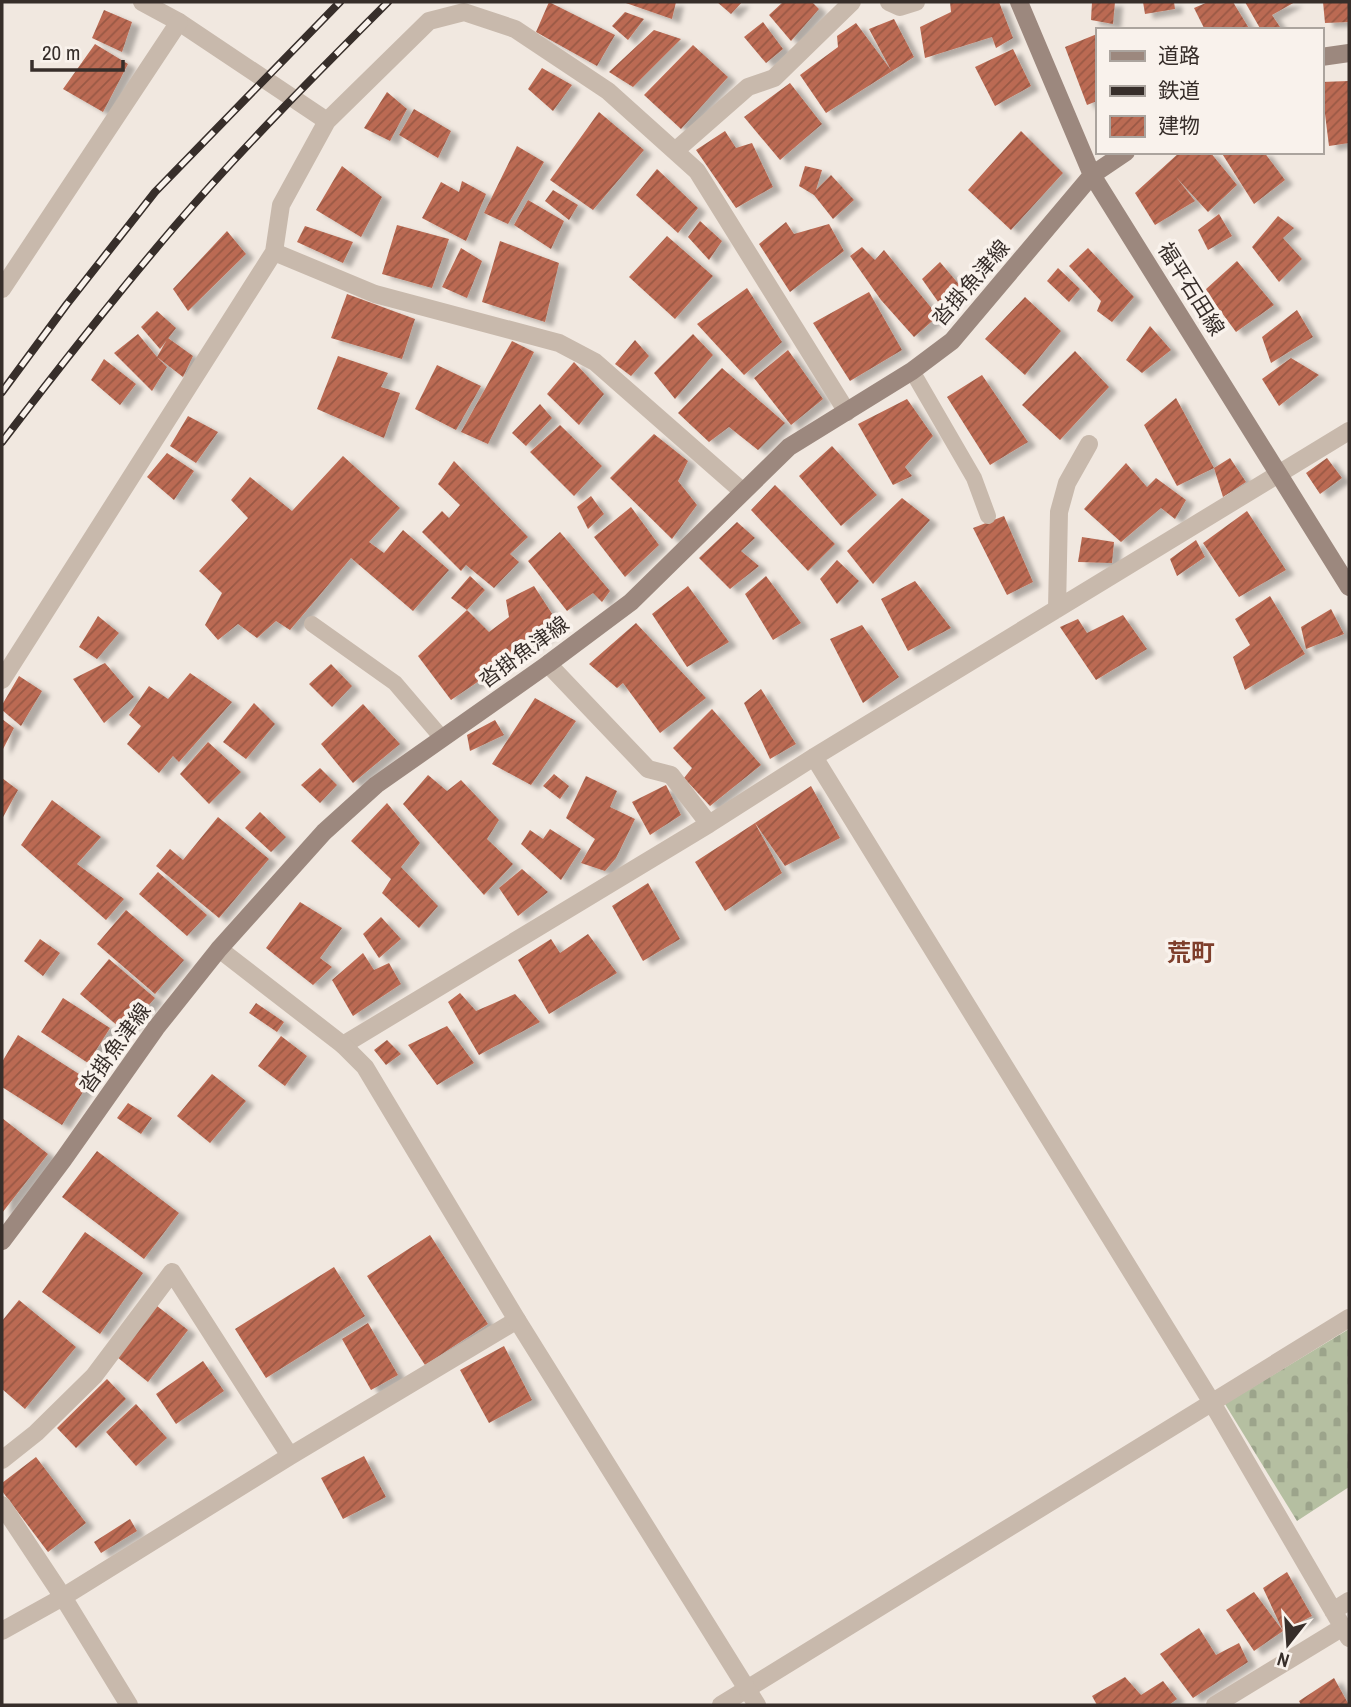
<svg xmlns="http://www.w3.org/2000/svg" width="1351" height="1707" font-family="'Archivo Narrow','Noto Sans JP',sans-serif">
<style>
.cemetery{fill:url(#cemetery-stones)}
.building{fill:url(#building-hatch);filter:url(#shadow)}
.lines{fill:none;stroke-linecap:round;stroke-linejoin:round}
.service{stroke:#c8b9ac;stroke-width:16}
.minor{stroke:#c8b9ac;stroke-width:18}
.tertiary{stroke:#c8b9ac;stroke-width:18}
.secondary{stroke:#9c887e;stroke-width:18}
.rail-casing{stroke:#372e2a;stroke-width:8}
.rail{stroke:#f9f2ec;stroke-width:5;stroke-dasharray:16;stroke-linecap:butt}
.labels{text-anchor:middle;stroke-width:7;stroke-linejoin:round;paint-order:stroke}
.street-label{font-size:21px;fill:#372e2a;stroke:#f9f2ec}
.quarter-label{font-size:24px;font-weight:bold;fill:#7e3e2b;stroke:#f9f2ec}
</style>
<defs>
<pattern id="cemetery-stones" width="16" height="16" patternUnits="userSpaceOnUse" patternTransform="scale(1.75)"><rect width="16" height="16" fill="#b5bfa1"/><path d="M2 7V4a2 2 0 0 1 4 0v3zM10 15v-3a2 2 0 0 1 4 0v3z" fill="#9ca48b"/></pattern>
<pattern id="building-hatch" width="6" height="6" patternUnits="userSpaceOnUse" patternTransform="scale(1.75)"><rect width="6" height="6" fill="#bb6b53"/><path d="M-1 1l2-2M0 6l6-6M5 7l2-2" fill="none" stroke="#995845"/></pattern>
<filter id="shadow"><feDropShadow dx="8" dy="4.5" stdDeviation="2" flood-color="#0004"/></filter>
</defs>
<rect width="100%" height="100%" fill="#f1e8e0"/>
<!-- cemetery -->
<path class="cemetery" d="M1349,1329V1487L1297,1521L1225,1404Z"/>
<!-- building -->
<path class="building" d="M549,2L615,35L597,66L536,32Z
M623,2H676L672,19Z
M717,2H742L731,14Z
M783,2H812L819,9L791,41L769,15Z
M950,2H999L1013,38L996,48L992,37L925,58L920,27L951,12Z
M1092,2H1115L1113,24L1091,20Z
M1143,2H1174L1175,9L1145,14Z
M1208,2H1233L1250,30H1205L1194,8Z
M1245,2H1295L1272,15L1282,30H1261Z
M1323,2H1349V22L1325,23Z
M104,10L132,22L122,52L92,38Z
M625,12L644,19L628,40L612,26Z
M894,19L914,57L826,113L800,75L838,47L837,36L856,23L891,70L869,29Z
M763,22L783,49L766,63L744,37Z
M654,30L681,39L633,87L609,72Z
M1097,34V101L1087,105L1065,47Z
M95,44L128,64L103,112L63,89Z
M693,45L728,77L681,129L644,95Z
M1013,49L1031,86L995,106L975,67Z
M542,68L572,85L553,111L528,89Z
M1349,81V143L1329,146L1321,82Z
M790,83L822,124L780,160L744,117Z
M387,92L407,109L390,141L364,128Z
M414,109L451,131L438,158L399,135Z
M599,112L644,150L593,210L550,180Z
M725,131L736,148L752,143L773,187L736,208L696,150Z
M1021,131L1063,173L1011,230L968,190Z
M517,146L544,162L508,224L484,213Z
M1180,152H1210L1237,185L1208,212L1176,177L1195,201L1155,225L1135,193Z
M1221,152H1264L1285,180L1254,204Z
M342,166L382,197L361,237L316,210Z
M805,166L822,170L816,190L831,175L854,200L833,219L814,195L799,186Z
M657,169L698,208L678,233L636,195Z
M462,181L486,194L466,241L422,218L441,182L459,192Z
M553,190L578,205L569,220L545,201Z
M528,200L564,221L551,249L514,225Z
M1219,214L1232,236L1208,250L1198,230Z
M1278,216L1294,228L1283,238L1302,259L1279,282L1252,247Z
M700,221L722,241L709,260L688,237Z
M786,222L794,234L829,224L844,251L790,292L759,244Z
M397,225L449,239L432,288L382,274Z
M305,226L353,242L343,263L297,242Z
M227,231L246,254L188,311L173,289Z
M667,236L713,276L675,319L629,277Z
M500,241L559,263L545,322L482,302Z
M862,247L875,260L884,250L938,316L914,337L881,300L850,256Z
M461,248L482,261L467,298L442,287Z
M1088,248L1134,297L1112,322L1097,311L1101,301L1069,266Z
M1237,261L1274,305L1236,332L1205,290Z
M940,262L962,288L941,306L922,279Z
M1058,268L1080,289L1069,302L1047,281Z
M747,288L782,342L744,375L697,324Z
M869,292L902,350L850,381L813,323Z
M347,294L415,319L402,359L331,338Z
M1025,297L1061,331L1025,375L985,339Z
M1297,310L1313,337L1271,363L1262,337Z
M157,311L176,328L160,349L141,327Z
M1150,326L1171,350L1142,373L1126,360Z
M138,334L157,357L168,338L193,356L183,377L157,357L167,367L152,391L114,353Z
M693,334L713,355L675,399L654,373Z
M635,340L649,356L631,376L615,364Z
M512,341L534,352L488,444L461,432Z
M788,350L823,399L791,425L754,378Z
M1075,351L1109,387L1060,440L1022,405Z
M338,356L388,373L381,387L400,393L384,438L317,409Z
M1291,358L1319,375L1279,406L1262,379Z
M104,359L136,384L120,405L91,380Z
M574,362L604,394L579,425L547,394Z
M437,365L481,386L456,430L415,409Z
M722,368L785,423L758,450L729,427L709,442L678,413Z
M982,375L1028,442L990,465L947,397Z
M1176,398L1214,468L1230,458L1246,482L1223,497L1214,468L1177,486L1144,425Z
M907,399L933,436L905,467L912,476L893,485L858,424Z
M540,404L552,418L526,446L512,433Z
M188,416L218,432L196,463L170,446Z
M560,425L602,466L574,496L530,452Z
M654,434L688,461L678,481L697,505L672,539L610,478Z
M832,446L877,495L841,526L799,476Z
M167,453L194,471L174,500L147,477Z
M343,456L400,508L369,542L384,553L403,530L449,570L413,611L351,558L290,630L276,621L257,638L238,624L218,640L205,625L222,593L199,571L248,518L231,500L250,477L292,511Z
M1327,458L1342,478L1320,494L1306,473Z
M454,461L528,537L510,554L519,562L494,588L466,565L461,571L422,532L442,511L449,518L460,505L438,484Z
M1126,463L1147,487L1156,478L1186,500L1175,519L1161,508L1121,542L1084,509Z
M775,485L835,544L808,571L751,510Z
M591,496L604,514L588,529L577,507Z
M902,498L930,520L873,584L847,551Z
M631,507L659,545L625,577L594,537Z
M1247,511L1286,570L1239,597L1203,543Z
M1004,516L1033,582L1007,595L973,528Z
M737,522L755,538L741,551L759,566L730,589L699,558Z
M560,532L610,591L602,602L593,593L567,611L528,561Z
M1082,537L1114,542L1112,563L1078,562Z
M1196,540L1205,557L1177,576L1170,559Z
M837,560L859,581L837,604L820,579Z
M470,576L485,590L467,610L451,598Z
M766,576L801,623L773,640L745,594Z
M915,581L951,628L908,651L881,599Z
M534,586L560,626L451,700L418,656L467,610L489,632L509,617L506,600Z
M688,586L729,642L687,667L652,614Z
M1270,596L1305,654L1245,690L1233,657L1250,645L1235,619Z
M1331,609L1344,634L1306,649L1301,627Z
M1123,615L1147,649L1096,680L1060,627L1078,619L1087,633Z
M98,616L119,633L97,659L79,647Z
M636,623L706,698L660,733L623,683L617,688L589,664Z
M862,625L899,677L863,703L830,639Z
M105,663L134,697L104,723L73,679Z
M331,664L352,686L332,707L309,684Z
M190,673L232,702L179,762L173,756L159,773L127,744L141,726L129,715L149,686L168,699Z
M19,676L42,691L21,726L2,710V705Z
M761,689L796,744L770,759L744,703Z
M535,698L576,721L531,785L492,764Z
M254,703L275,724L246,759L223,742Z
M363,704L400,744L353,783L321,744Z
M712,709L761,765L710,806L684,778L692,768L673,748Z
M2,719L14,728L2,751Z
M495,720L504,735L470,751L467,735Z
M208,742L241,772L209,804L180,774Z
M320,768L337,785L320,803L301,785Z
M554,774L569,786L560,799L543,786Z
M428,775L447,791L461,780L499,820L487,839L513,864L484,895L403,804Z
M586,776L617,791L610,807L635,819L616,858L605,871L581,863L595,839L566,818Z
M2,778L18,790L2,819Z
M666,785L681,815L650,835L632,802Z
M811,786L840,838L785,866L755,823Z
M52,800L101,837L77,864L124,899L106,920L21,845Z
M387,803L420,843L401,867L438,906L419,928L382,893L391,879L351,841Z
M260,812L286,837L271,852L245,828Z
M218,817L269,859L219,918L156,866L170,849L183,860Z
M755,823L782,873L725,911L695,862Z
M550,829L581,849L561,880L521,844L530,830L543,839Z
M522,869L548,892L518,916L499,888Z
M158,872L207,915L187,936L139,894Z
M648,883L680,939L643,961L612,906Z
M300,902L342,928L320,958L332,967L313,985L266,948Z
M126,910L184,960L155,994L97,944Z
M381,917L401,939L379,958L363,934Z
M588,934L617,973L549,1014L518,960L551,939L560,953Z
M40,939L60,953L43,976L24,961Z
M363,953L374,970L389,963L401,984L353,1016L332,980Z
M109,959L155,998L125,1032L80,994Z
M460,993L476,1011L515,994L540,1022L479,1055L448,1002Z
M63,998L110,1028L88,1063L41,1032Z
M256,1003L284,1022L277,1032L249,1013Z
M447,1026L474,1063L437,1085L408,1045Z
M18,1035L90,1081L62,1125L2,1087V1062Z
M281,1036L307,1056L285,1086L258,1066Z
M387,1040L401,1054L386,1065L374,1050Z
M212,1074L246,1101L210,1143L177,1116Z
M128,1103L152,1118L141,1134L117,1118Z
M2,1118L48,1154L2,1213Z
M97,1151L179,1213L144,1259L62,1197Z
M85,1232L143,1273L100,1334L42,1292Z
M430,1235L488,1324L425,1365L367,1276Z
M334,1267L365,1316L266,1378L235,1329Z
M19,1300L76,1347L25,1409L2,1389V1321Z
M157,1306L188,1330L148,1382L117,1357Z
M368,1323L398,1375L371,1390L342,1339Z
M504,1346L532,1400L489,1423L460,1370Z
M203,1361L224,1391L176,1424L156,1394Z
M107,1379L126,1399L76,1448L57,1428Z
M136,1404L167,1438L136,1466L106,1432Z
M364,1456L386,1497L343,1519L321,1478Z
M36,1457L86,1523L48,1552L2,1491V1483Z
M130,1519L137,1531L101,1553L94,1542Z
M1287,1572L1312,1616L1283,1631L1263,1588Z
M1254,1592L1283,1631L1254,1651L1226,1610Z
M1199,1628L1216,1655L1239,1643L1248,1662L1193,1698L1160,1654Z
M1125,1677L1141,1695L1163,1681L1177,1699L1169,1705H1097L1092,1696Z
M1334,1678L1349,1705H1301L1299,1701Z"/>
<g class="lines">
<!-- service -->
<path class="service" d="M912,371L974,478L988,516
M312,624L395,683L442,738"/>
<!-- minor -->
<path class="minor" d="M142,2L179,22L327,121L429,21L464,12L515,29L608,91L697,171L847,412
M889,2L900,7L916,2
M675,151L748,87L774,78L852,2
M274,252L375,294L559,343L595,362L742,491
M1057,609L1059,512L1067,483L1089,444
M548,664L648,769L671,775L709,824
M2,680L274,252L281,205L327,121
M814,757L1211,1401L1349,1638
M343,1045L709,824L814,757L1349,431
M2,1460L36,1433L94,1376L172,1272L290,1456
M2,1505L63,1597L129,1705
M1333,1611L1349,1601
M2,1631L63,1597L290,1456L517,1320
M721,1705L1349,1318
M1215,1705L1343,1627"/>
<!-- tertiary -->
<path class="tertiary" d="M2,289L179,22
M219,949L343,1045L365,1067L517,1320L757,1705"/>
<!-- secondary -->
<path class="secondary" d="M1019,2L1092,175L1349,587
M1321,57L1349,53
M2,1241L63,1160L156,1028L219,949L324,832L376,785L548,664L631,602L789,447L912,371L952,341L1092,175L1126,152"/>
<!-- rail casing -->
<g class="rail-casing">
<path id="rail" d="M2,392L67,304L155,192L340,2
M2,442C58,369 115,296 175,226C242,148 315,75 388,2"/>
</g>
<!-- rail -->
<use href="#rail" class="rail"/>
</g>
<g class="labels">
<!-- street labels -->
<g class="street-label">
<text transform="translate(971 283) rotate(-49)" y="7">沓掛魚津線</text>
<text transform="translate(1191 289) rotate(58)" y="7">福平石田線</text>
<text transform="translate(524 652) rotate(-36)" y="7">沓掛魚津線</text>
<text transform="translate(115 1048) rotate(-54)" y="7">沓掛魚津線</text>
</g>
<!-- quarter labels -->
<g class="quarter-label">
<text x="1191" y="961">荒町</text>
</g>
</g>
<!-- border -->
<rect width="1351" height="1707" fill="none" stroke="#372e2a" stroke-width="7"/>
<!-- legend -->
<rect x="1096" y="28" width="228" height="126" fill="#f9f2ec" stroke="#aba49e" stroke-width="2"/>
<rect x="1110" y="51" width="35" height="10" fill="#9c887e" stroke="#aba49e" stroke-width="2"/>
<text x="1158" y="63" font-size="21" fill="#372e2a">道路</text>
<rect x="1110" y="86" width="35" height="10" fill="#372e2a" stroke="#aba49e" stroke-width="2"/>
<text x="1158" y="98" font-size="21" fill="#372e2a">鉄道</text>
<rect x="1110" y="116" width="35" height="21" fill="url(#building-hatch)" stroke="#aba49e" stroke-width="2"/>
<text x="1158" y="133" font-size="21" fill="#372e2a">建物</text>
<!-- north arrow -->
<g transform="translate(1288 1644) rotate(197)" stroke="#f9f2ec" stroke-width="5" paint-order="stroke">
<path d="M0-5L12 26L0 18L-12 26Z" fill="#372e2a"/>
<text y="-10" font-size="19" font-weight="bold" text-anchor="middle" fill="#372e2a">N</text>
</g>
<!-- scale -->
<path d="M32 60v10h91v-10" fill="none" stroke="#372e2a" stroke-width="3.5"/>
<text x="42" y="60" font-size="21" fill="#372e2a" stroke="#f9f2ec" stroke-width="5" paint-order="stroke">20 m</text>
</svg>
